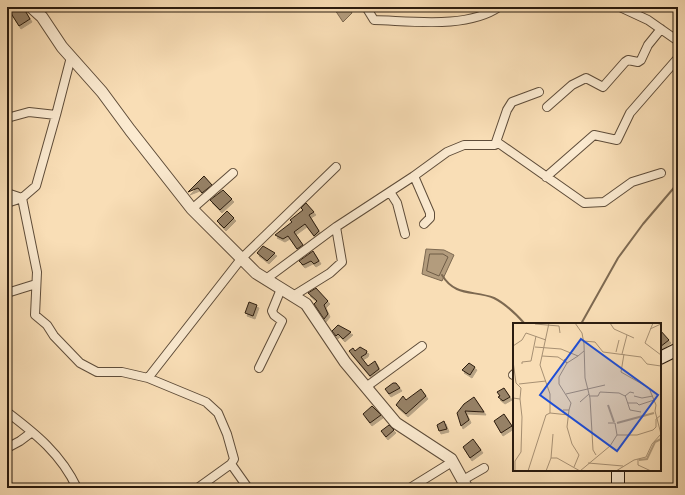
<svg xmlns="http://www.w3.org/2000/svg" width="685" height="495" font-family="'IM FELL Great Primer',serif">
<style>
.water{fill:#b39c7d;stroke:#7d6951}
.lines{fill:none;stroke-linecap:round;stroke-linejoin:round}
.shore{stroke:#6f5c46;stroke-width:1}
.stream{stroke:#7d6951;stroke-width:2}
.building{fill:#968166;stroke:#2b1c0f;filter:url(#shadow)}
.minor-casing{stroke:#5e4c39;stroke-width:10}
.tertiary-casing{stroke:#5e4c39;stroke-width:13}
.secondary-casing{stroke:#2b1c0f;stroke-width:14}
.minor{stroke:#fbead0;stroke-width:8}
.tertiary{stroke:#fbead0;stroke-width:11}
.secondary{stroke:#fbead0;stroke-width:12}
.inset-river{fill:none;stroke:#b39c7d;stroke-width:2}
.inset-road{fill:none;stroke:#a79073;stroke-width:1}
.view{fill:#1d4ed8;fill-opacity:0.15;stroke:#1d4ed8;stroke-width:2}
.inset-edge{fill:none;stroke:#2b1c0f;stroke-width:2}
</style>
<defs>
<filter id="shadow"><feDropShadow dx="2" dy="3" stdDeviation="0" flood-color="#0004"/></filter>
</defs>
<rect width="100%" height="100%" fill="#f9deb6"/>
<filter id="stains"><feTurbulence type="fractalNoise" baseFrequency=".005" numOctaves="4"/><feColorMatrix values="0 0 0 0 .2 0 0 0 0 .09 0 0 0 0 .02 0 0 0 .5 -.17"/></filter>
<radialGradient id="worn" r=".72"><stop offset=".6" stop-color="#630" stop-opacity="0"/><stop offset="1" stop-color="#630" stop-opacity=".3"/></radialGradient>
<!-- water -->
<path class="water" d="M333,7H349L352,13L343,22Z
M426,249L444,250L454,255L442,281L422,274Z"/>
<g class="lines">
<!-- shore -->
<path class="shore" d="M430,254H443L448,257L439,276L427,271Z"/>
<!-- stream -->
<path class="stream" d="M442,275C455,297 474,290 494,298C506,304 516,314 525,324
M581,324L618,258L643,224L678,183"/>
</g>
<!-- building -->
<path class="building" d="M7,7H23L30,19L19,26Z
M204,176L212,185L202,193L198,188L188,192Z
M223,190L232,199L220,210L210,200Z
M306,203L314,212L309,215L319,231L314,236L305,224L294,232L303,245L297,249L288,236L283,239L275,235L292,222L290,220L303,210L301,208Z
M227,211L234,218L224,228L217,221Z
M263,246L275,253L267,261L257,253Z
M313,251L319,261L314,264L311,261L303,265L299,261Z
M316,288L328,301L324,305L328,314L324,319L314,304L317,301L308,293Z
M249,302L257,305L253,316L245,313Z
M338,325L351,332L343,339L338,334L336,336L332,331Z
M660,330L669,340L660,347Z
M360,347L367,351L366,354L361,357L368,366L375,361L379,369L370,376L349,351L353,348L355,351Z
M469,363L475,367L470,375L462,370Z
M393,383H396L400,388L389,394L385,389Z
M504,388L510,397L503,401L498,397L500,396L497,392Z
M421,389L426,396L406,414L396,405L403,396L406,400Z
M474,397L484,412L465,411L469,420L461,426L457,413L464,404Z
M372,406L381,415L370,423L363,414Z
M504,414L512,426L501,433L494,421Z
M444,421L447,429L439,431L437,425Z
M389,425L394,430L386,437L381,431Z
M473,439L481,450L470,458L463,447Z"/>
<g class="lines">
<!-- minor casing -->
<g class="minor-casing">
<path id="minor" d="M366,7L374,20C412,21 467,29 499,7
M620,7L648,20L678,41
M547,107L572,85L586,78L603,87L625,62L628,60L638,62L641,60L648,45L661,29
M7,118L29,112L56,115L71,57
M497,142L584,203L604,202L632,182L661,173
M414,176L430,213V218L424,224
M546,177L594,135L617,140L630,113L678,58
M390,192L397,203L405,234
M7,193L22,198L37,272L35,315L47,325L54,336L80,363L97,372H122L148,378L206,402L218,413L227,434L234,459L231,464L199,487
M7,203L22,198L36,186L56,115
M192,209L233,173
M266,279L336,227
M7,293L36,284
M293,296L330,273L342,262L336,227L414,176L447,152L464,145H495L507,110L512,102L539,92
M259,368L282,321L274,315L272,311L281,289
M513,375L514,374
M148,378L241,259L336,167
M366,387L422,346
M7,412C36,434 61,454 77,488
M7,448L20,441L32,432
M231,464L248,488
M463,480L484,468
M410,488L452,462"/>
</g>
<!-- tertiary casing -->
<g class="tertiary-casing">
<path id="tertiary" d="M31,7L42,17L62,47L102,92L130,130L192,209L256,273L306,304L345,362L396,423L451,459L467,488"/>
</g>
<!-- secondary casing -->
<g class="secondary-casing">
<path id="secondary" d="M660,358L678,349
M618,470V488"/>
</g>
<!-- minor -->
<use href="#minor" class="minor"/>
<!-- tertiary -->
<use href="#tertiary" class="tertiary"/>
<!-- secondary -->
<use href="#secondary" class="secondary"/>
</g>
<!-- overview -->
<g transform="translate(513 323)">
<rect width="148" height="148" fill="#f9deb6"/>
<path class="inset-river" d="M95,82L101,99M104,100L141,90M126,137L134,136L142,119L148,116"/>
<path class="inset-road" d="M62,0L69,10L71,21L72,55L77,75L80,127L83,132M97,0L101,6L121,15M140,0L132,20L148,32M22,1L46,3L47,10M137,6L148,1M70,18L82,19L90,29L128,34L134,41L148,43M0,23L9,17L13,10L33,17M22,24L48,26L65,33L71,28M103,29L106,17M109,31L114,12M29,33L45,34L54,40L65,33M0,38L3,60L8,65L7,76M9,41V39L18,38L23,13M6,61L33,58M53,71L92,62M112,72L117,87L128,89M77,73H85L87,69L106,70L112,73L117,69L121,70M121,73L129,75L140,73M0,75L7,76L9,94L8,129L2,138V148M67,79L76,71M115,80H124L126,82L141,77M50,87H56L58,80L46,61V54L54,40L51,36M56,87L54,104L59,121L66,132L61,144M37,90L56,92M95,100H102L104,112M38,135H44L67,148M125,136V142L138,148M75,140L110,143M15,148L33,92L37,90V71L27,42L36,0M33,148L38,135L40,111M67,148L97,123L104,112H124L140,107L143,104V96L148,92M103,148L121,137L133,134L139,121L148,111L142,88L143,82L136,65L108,49L111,31"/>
<path class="view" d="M68,16L145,72L104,128L27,72Z"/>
<rect width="148" height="148" class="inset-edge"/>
</g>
<!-- margin -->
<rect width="685" height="495" fill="none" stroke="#f9deb6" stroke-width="24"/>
<rect x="8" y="8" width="669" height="479" fill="none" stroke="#2b1c0f" stroke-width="2"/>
<rect x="12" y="12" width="661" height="471" fill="none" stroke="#2b1c0f"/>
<rect width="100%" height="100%" filter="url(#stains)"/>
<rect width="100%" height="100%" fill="url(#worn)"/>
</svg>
